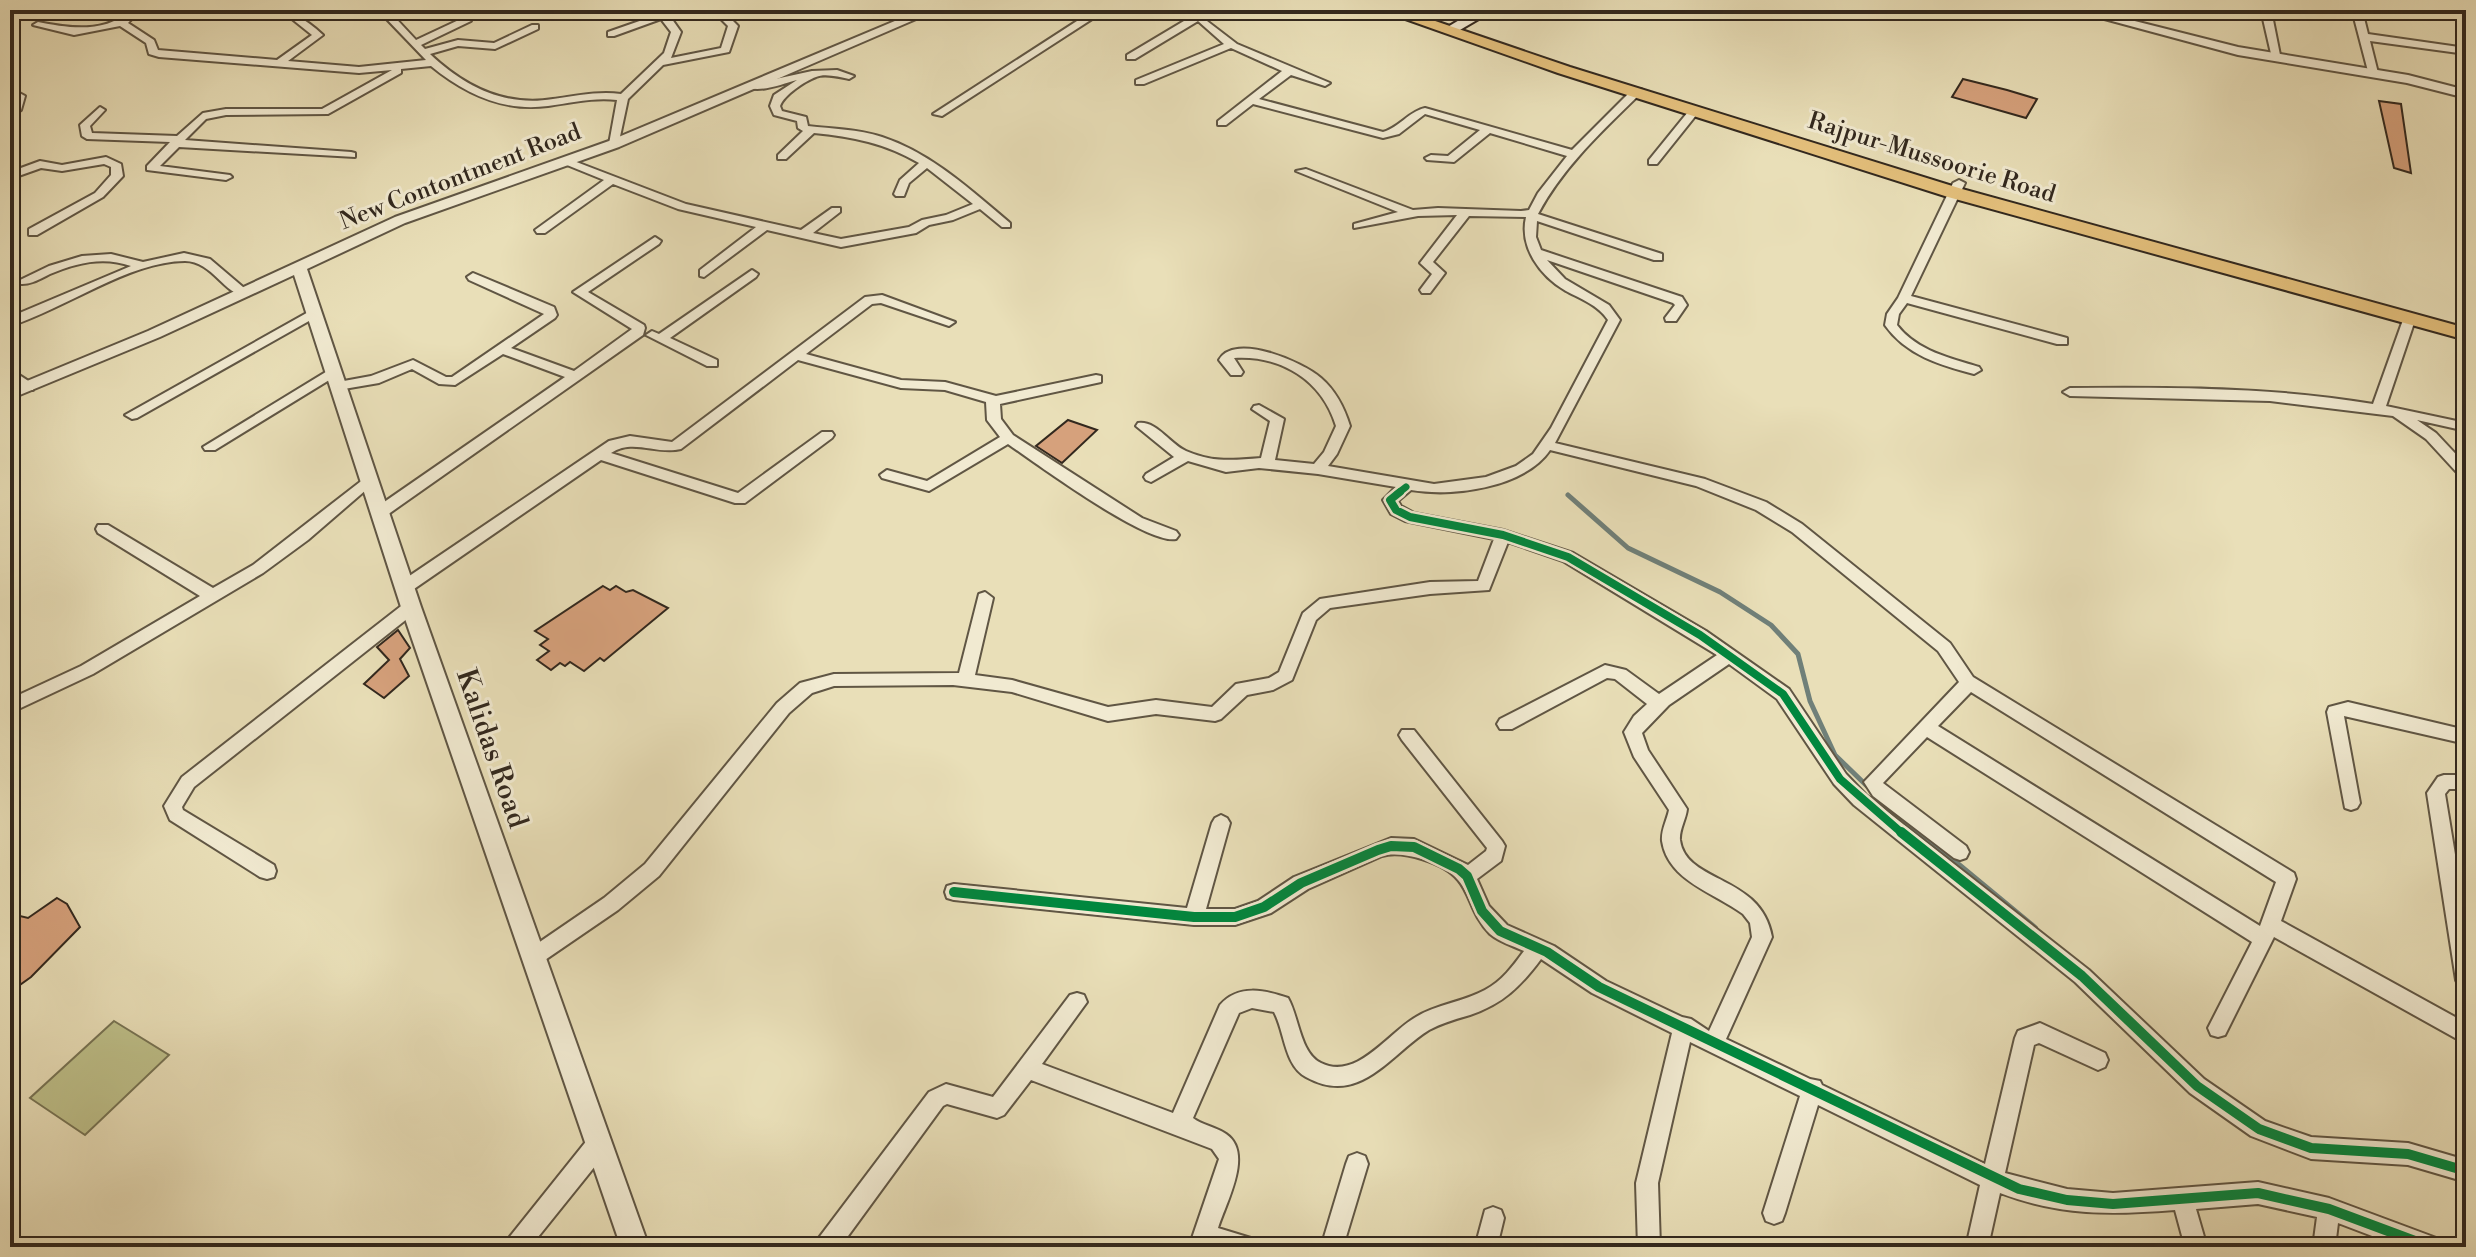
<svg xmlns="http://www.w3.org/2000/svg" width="2476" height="1257" font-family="'Libre Bodoni',serif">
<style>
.green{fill:#bec08a;stroke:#787454;stroke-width:2}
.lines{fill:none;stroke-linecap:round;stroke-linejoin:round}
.stream-far1{stroke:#708079;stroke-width:5}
.stream{stroke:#708079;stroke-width:6}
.building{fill:#d6a17c;stroke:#32281e;stroke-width:2}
.minor-casing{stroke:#605644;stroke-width:4}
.tertiary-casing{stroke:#605644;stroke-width:4}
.secondary-casing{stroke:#32281e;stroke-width:4}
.primary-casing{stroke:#32281e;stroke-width:4}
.minor{fill:#f1ead1;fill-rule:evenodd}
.tertiary{fill:#f1ead1;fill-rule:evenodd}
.secondary{fill:#f1ead1;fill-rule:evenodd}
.primary{fill:#e4c07c;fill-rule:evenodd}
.cycleway-far2-casing{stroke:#f1ead1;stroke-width:11}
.cycleway-far1-casing{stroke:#f1ead1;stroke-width:13}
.cycleway-casing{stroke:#f1ead1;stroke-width:15}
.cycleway-far2{stroke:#00873e;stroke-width:7}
.cycleway-far1{stroke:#00873e;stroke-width:8}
.cycleway{stroke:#00873e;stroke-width:10}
.labels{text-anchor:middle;stroke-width:6;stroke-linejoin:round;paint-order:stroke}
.far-street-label{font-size:24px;fill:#32281e;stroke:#f1ead1}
.street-label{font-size:28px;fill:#32281e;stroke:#f1ead1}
</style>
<rect width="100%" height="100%" fill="#e9dfb8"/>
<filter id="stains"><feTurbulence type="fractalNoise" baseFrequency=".0025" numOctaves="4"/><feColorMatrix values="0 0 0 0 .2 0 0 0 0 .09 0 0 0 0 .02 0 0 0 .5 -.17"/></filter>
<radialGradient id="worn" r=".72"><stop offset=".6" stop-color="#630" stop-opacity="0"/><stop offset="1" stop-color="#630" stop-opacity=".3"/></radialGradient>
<!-- green -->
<path class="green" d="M114,1021L169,1055L85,1135L30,1098Z"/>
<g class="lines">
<!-- stream-far1 -->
<path class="stream-far1" d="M1568,495L1628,548L1720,592L1771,625L1798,654L1810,701L1835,755L1867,786
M1901,817L1922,834"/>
<!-- stream -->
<path class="stream" d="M1919,832L2035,928"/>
</g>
<!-- building -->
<path class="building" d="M1963,79L2007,90L2037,99L2026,118L1952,97Z
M2379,101L2401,104L2411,173L2394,168Z
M1068,420L1097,430L1062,463L1036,446Z
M603,586L610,590L616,586L626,592L633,590L668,608L604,661L600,658L584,671L570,662L565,666L560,663L551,670L537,660L549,651L540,645L548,639L535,631Z
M398,630L410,648L400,659L409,676L384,698L364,684L389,660L377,647Z
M57,898L67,904L80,927L31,977L10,992V919L16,915L28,918Z"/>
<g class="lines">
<!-- minor casing -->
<g class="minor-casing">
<path id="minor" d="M130,10H140L128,23L154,40L158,50L277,60L312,35L292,19L265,10C290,10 305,18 323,35L288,61L359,67L426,60L378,10H388L416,40L463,18L461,14L465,10H475L471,14V21L421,45L425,49L458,40L494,43L532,25H538V29L495,49L458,46L430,54C465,87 505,107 553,99C576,96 598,91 621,94L664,53L671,32L661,19L614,36H608V32L651,17L625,10H645L669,15L681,32L671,58L721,48L728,26L720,18L724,10H734L730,18L738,26L729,52L663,65L628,99L618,146L609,144L617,100C594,97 571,103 548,106C503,112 465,94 431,66L401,69V73L328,114L226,115L206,119L185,140L351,152L355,153V157L179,147L160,166L230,175L232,177L226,180L147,170V166L170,142L87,139L82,136L80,125L100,107L105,110L90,126L92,133L177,136L203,113L226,109H322L392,70L359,73L159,57L149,54L146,43L120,26L74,35L33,25L38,22C68,28 106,34 130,10Z
M1094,10H1106L942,116L933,114Z
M1190,10H1200L1207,21L1237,44L1330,83L1325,86L1291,75L1259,99L1383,132C1400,127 1408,112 1425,108L1572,150L1633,89H1641V93C1603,130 1563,167 1538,214L1662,254V260H1654L1537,221L1536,237L1541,250L1682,297L1687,305L1676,321H1666L1665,318L1675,305L1673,303L1547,260L1565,279L1609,305L1620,320L1555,443L1705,479L1766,502L1802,524L1950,643L1973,677L2294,873L2296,879L2281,921L2466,1023V1044L2274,937L2225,1035L2218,1037L2211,1035L2208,1028L2252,942L1927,737L1883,783L1966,846L1969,852L1966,858L1960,860L1954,858L1873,796L1864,782L1959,682L1938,651L1792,532L1756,510L1696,486L1550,450C1524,488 1453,497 1411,490L1398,501L1401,506L1414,513L1503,530L1573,553L1706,631L1789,689L1846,774L1866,795L2089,970L2204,1079L2265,1121L2311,1137L2408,1143L2466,1160V1182L2408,1165L2311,1159L2251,1136L2190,1093L2075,982L1854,805L1834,784L1777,699L1729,664L1669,705L1642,733L1648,750L1687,809C1686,819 1679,830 1680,840C1686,884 1761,874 1772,937L1726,1039L1810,1079L1820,1081L1822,1085L1985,1164L2015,1038L2018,1031L2040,1023L2105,1053L2108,1060L2105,1067L2098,1070L2039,1043L2034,1045L2005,1173L2067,1189L2113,1193L2258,1182L2329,1198L2439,1239L2442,1247H2401L2338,1223L2335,1247H2313L2317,1217L2258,1204L2196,1209L2207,1247H2185L2175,1210C2111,1215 2061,1216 2000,1193L1988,1247H1966L1980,1185L1818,1105L1785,1213L1782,1221L1774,1224L1766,1221L1763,1213L1800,1096L1690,1042L1658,1183L1660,1247H1638L1636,1183L1672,1033L1592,993L1541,959C1521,986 1503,1004 1470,1015C1456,1019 1442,1023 1429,1030C1389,1055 1360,1107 1306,1077C1284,1065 1285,1032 1274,1012L1252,1008L1239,1013L1193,1118C1202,1125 1216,1127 1226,1134C1254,1153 1226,1202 1218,1228L1254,1239L1257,1247H1189L1219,1159L1212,1149L1031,1080L1004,1115L997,1118L947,1104L943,1106L840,1247H815L818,1239L929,1092L946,1084L993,1097L1070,995L1077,993L1084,995L1087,1002L1042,1064L1173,1113L1220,1005C1238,984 1265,990 1288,998C1299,1017 1300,1053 1321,1063C1357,1081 1389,1032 1416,1017C1437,1004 1463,1002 1485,990C1502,981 1513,966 1524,951C1513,946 1499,942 1490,934C1471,915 1471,895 1458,880C1444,863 1403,850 1382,856L1308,889L1271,913L1235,925H1194L954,900L947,898L945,892L947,886L954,884L1187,908L1212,823L1215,818L1221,815L1227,818L1230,823L1206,909H1235L1258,901L1294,877L1391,838L1414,839L1468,865L1486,851L1487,848L1402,740L1399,735L1402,730H1414L1502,841L1505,846L1501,861L1477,879L1489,906L1507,925L1554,946L1606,981L1682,1017L1691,1019L1709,1031L1752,937L1750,923L1743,914C1715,893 1668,881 1662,841C1661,830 1667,820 1669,810L1634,757L1624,732L1634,716L1647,704L1615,679L1607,678L1512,729H1500L1497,724L1500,719L1605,665L1626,670L1659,694L1717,655L1563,561L1508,542L1489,590L1430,594L1330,608L1316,620L1292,680L1273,690L1247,695L1221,719L1215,721L1156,714L1108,721L1012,692L953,685L834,686L812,693L789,713L659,876L618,910L542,962L535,965L528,962L525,956L528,950L604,898L645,864L777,703L800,683L834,674L959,673L979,594L985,592L993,598L975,675L1012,680L1108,707L1156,700L1212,707L1236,684L1269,678L1279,672L1303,613L1320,599L1430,582L1478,581L1494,539L1405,521L1391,514L1383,500L1396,487L1318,474L1259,468L1226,472L1188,461L1151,482L1146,480L1144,477L1146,474L1174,457L1136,426L1138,423C1156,420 1170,444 1186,451C1213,463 1234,460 1261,458L1270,421L1252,409L1254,406L1259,405L1284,419L1275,460L1314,464L1324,452L1336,426C1322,380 1281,355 1234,358L1243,372L1241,375H1231L1219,360C1234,332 1303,362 1321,378C1336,391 1344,407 1350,426L1337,454L1328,466L1434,484L1486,477L1516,466L1533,454L1551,428L1608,320C1598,305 1581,299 1566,291C1540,276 1519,247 1526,217L1469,216L1433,262L1445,273L1430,293H1422L1420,290L1432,274L1420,263L1457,215L1418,216L1354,228V224L1398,212L1296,171L1306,169L1413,210L1438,208L1521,211L1529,210L1538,193L1567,156L1490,133L1454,162L1427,160L1425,158L1431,155L1448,156L1480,130L1425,114L1399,134L1383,138L1253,104L1226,125H1218V121L1282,71L1231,48L1144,84H1136V80L1224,44L1198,21L1135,59H1127V55L1194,15ZM1971,692L2276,882L2260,926L1938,726Z
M2261,10H2271L2281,60L2272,58Z
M2352,10H2362L2368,34L2466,48V54L2370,41L2378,73L2369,75Z
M837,70L854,76L849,79C839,77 825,73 816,77C805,81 784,95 780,106L782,111L806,117L808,126C833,129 858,129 882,137C931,153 971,190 1010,223V227H1002L980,209L953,220L929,225L916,233L841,247L767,230L704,277L700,276V270L756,227L678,209L613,184L545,233H537L535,230L604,180L562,163L560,161L566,158L686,204L801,230L832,208H840V212L813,233L841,239L909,227L922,220L946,215L973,204L927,168L909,183L904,196H896L894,194L900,180L919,163C885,143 853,137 814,133L786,159H778V155L803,131L798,128L797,121L774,115L770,106L774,95L797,80C782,84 758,94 744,86L812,71Z
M10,88L25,96L21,110L10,117L14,97L10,95Z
M1692,107L1701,109L1657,164H1649V160Z
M106,157L121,164L123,176L103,197L37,235H29V229L95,193L111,175V167L104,164L62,171L41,168L10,179V172L40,161L62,165Z
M1959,180L1965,183L1911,296L2067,338V344H2057L1907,303L1899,314L1897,325C1917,351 1950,358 1979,367L1981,370L1974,374C1940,365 1906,355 1885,325L1887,314L1898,298L1953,183Z
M655,237L661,241L659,244L588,292L644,325L645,328L643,335L387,515H377L375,511L377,507L565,377L503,354L455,385L439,384L412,369L379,383L338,390L333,389V383L371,376L413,360L446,377H452L544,314L469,280L467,277L473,273L554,307L557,315L555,318L511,348L574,371L632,329L573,292Z
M184,253L210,259L250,293L248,296C226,298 213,261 185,261C129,261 63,310 10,326V317L131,266C103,256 76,263 50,274C40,279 30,285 20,284L18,281L49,266L82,256L111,254L143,262Z
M752,270L758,274L756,277L670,338L717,360V366H707L646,335L652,331L659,334Z
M882,295L955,322L949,326L881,303L872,304L806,354L901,380L945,382L996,396L1096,375L1101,376V382L1000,404L1001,419L1013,435L1142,518L1176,531L1179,535L1176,539C1147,545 1037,464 1008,444L929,491L882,478L880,475L887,470L927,481L1000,437L987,420L986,402L945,390L901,388L798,360L681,449C656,455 633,438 611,453L738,493L822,432H832L834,435L832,438L745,503H735L601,460L411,591H399L397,587L399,583L609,441L630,436L672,442L865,297Z
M312,310L318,314L316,317L137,418L132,419L125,415Z
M2409,316L2415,320L2386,406L2466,423V431L2417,420L2436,433L2466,465V479L2461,477L2426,439L2393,416L2270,401L2070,396L2063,392L2070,388C2171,387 2273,387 2373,404L2403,320Z
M334,367L339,368V374L215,450H205L203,447Z
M10,369L33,384V390H23L10,380Z
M369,475L374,477L376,480L374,483L308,540L263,573L93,674L10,713V699L81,666L200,596L98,533L96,529L98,525H108L213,588L253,565Z
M411,601L417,603L419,607L417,611L194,787L182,807L183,810L274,865L276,871L274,877L267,879L260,877L170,820L164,806L182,777L405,603Z
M2348,702L2466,730V744L2344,716L2360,803L2357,808L2351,810L2345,808L2327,712L2329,707Z
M2444,775H2466V789H2449L2445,794L2466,921V989L2459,986L2456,980L2427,793L2438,777Z
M600,1131L608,1134L611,1142L608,1150L530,1247H505L508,1239L592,1134Z
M1357,1153L1365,1156L1368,1164L1343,1247H1321L1346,1164L1349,1156Z
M1493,1207L1501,1210L1504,1218L1497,1247H1475L1485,1210Z"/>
</g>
<!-- tertiary casing -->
<g class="tertiary-casing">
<path id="tertiary" d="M921,10H937L619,147L405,223L307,269L421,607L649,1247H621L401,607L294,275L160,337L10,399V388L148,331L395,217L609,141Z
M2071,10H2091L2238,47L2408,75L2466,90V98L2407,83L2238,55Z"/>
</g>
<!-- secondary casing -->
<g class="secondary-casing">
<path id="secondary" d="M1476,10H1494L1453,34L1441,31Z"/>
</g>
<!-- primary casing -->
<g class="primary-casing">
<path id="primary" d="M1380,10H1403L1570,67L1962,189L2466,328V340L1948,197L1558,73Z"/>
</g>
<!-- minor -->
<use href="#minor" class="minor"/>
<!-- tertiary -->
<use href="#tertiary" class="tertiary"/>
<!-- secondary -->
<use href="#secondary" class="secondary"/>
<!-- primary -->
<use href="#primary" class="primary"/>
<!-- cycleway-far2 casing -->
<g class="cycleway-far2-casing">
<path id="cycleway-far2" d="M1397,494L1406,487"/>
</g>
<!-- cycleway-far1 casing -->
<g class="cycleway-far1-casing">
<path id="cycleway-far1" d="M1400,492L1390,500L1396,510L1410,517L1503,535L1568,557L1700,635L1783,694L1840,779L1903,834"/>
</g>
<!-- cycleway casing -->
<g class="cycleway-casing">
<path id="cycleway" d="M1901,832L2082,976L2197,1086L2259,1129L2311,1148L2408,1154L2466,1171
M954,892L1194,917H1235L1264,907L1301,883L1378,850L1391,846L1414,847L1459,869L1467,876L1482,911L1500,931L1547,952L1599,987L2019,1189L2067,1200L2113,1204L2258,1193L2329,1209L2431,1247"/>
</g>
<!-- cycleway-far2 -->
<use href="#cycleway-far2" class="cycleway-far2"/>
<!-- cycleway-far1 -->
<use href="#cycleway-far1" class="cycleway-far1"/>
<!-- cycleway -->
<use href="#cycleway" class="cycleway"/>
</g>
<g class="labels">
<!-- far-street labels -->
<g class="far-street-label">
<text transform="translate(1932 157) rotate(17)" y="8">Rajpur-Mussoorie Road</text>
<text transform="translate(460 176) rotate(-21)" y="8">New Contontment Road</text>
</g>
<!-- street labels -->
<g class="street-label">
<text transform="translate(493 748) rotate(71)" y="10">Kalidas Road</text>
</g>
</g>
<!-- margin -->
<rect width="2476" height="1257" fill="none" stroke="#e9dfb8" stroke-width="40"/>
<rect x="12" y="12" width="2452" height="1233" fill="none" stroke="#32281e" stroke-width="4"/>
<rect x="20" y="20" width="2436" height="1217" fill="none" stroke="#32281e" stroke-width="2"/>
<rect width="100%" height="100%" filter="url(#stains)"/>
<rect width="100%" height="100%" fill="url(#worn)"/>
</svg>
